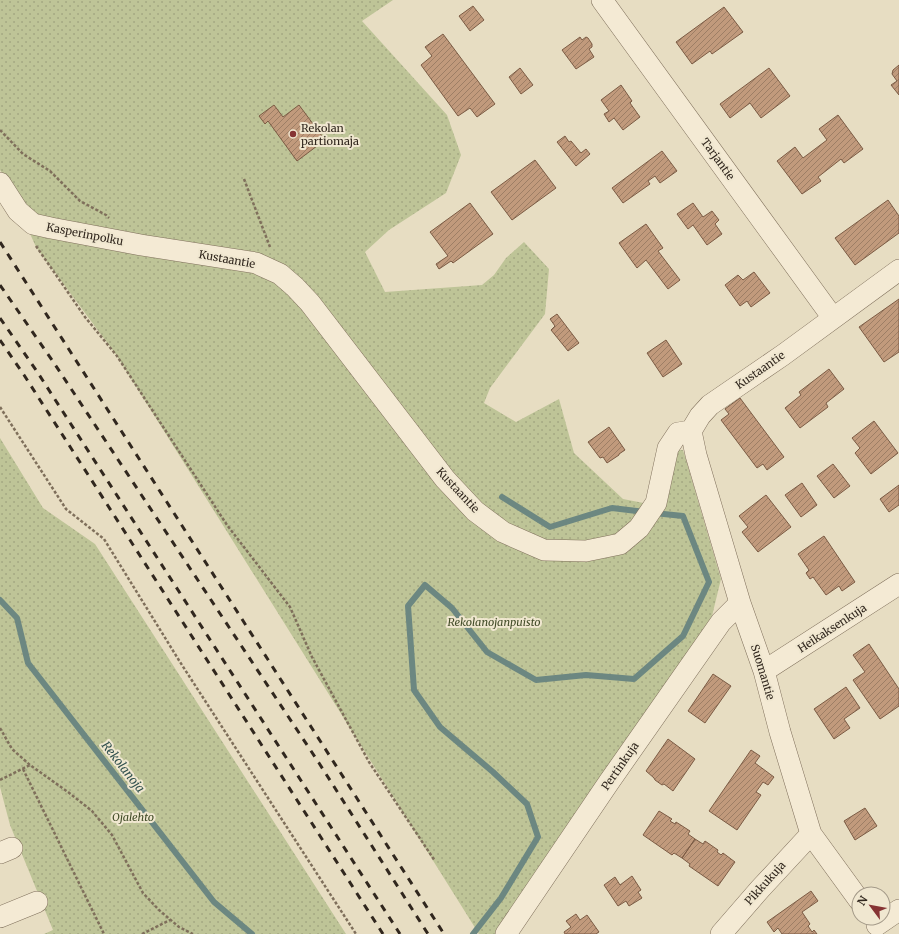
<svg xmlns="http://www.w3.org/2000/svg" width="899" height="934" font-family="Merriweather,serif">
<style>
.park{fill:url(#park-dots)}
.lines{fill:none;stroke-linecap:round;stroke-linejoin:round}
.stream{stroke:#6c8781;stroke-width:6}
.building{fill:url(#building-hatch);stroke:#7b5b44}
.minor-casing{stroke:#7f6f5b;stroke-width:22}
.path{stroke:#7f6f5b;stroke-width:2.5;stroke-dasharray:3 2;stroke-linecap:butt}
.minor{stroke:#f4ead4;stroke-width:21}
.rail{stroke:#31271e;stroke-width:3;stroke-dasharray:7 7;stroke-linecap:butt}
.poi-dot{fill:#863333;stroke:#f0e7d0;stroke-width:1.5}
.labels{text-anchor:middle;stroke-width:4;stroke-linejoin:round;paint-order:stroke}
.poi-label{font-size:11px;fill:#31271e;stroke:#f0e7d0;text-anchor:start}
.street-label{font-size:11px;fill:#31271e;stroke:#f0e7d0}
.park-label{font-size:11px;font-style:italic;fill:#414b27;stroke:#f0e7d0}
.water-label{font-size:12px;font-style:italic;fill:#2f4f4d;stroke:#f0e7d0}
</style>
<defs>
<pattern id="park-dots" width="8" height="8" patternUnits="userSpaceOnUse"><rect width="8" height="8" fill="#bec497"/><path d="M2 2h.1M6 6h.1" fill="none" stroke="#a4a882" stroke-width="1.8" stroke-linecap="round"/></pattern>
<pattern id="building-hatch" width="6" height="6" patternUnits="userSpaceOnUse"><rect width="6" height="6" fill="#c19a7c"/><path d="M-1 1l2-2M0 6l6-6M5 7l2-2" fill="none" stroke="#9d7e65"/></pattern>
</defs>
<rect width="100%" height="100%" fill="#e7ddc2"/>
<!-- park -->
<path class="park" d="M0,0H393L362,21L447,115L461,155L446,193L389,230L365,252L385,292L482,285L494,275L506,258L524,242L549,269L545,314L490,388L484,403L516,422L559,399L574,453L623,499L659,506L675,450H683L721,579L712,616L499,934H479L117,356L36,247L5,178L0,170Z
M0,438L43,508L95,544L346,934H44L53,930L10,825L0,787Z"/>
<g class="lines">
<!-- stream -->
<path class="stream" d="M502,497L550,527L612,508L645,512
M0,600L17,618L28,663L214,902L252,934
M473,934L501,898L538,837L527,804L493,772L440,727L414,690L408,606L425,585L452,608L487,652L536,680L586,675L634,679L683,636L709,582L683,516L654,513"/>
</g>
<!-- building -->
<path class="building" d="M473,6L484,20L470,31L459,16Z
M724,7L743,32L712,54L710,51L692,64L676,42Z
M443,34L495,104L477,117L470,108L458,116L421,65L432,56L425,47Z
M580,37L582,40L586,37L588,38L592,44V47L589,49L594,57L576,69L562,50Z
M899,65V95L891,85L897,81L892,74L893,70Z
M520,68L533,85L521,94L509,77Z
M769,68L790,96L761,118L750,103L730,118L720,104Z
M621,85L632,101L630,103L640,117L623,130L614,118L609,122L604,114L609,111L601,100Z
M274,105L283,117L299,105L325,140L297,161L268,121L265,124L259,116Z
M838,115L863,149L844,163L841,159L818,177L821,181L802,194L777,161L795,147L803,158L827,140L819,129Z
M565,136L569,142L571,141L581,153L586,149L590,154L576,166L557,142Z
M662,151L677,171L660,183L655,176L648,181L650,184L623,203L612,188Z
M535,160L556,188L512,220L491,192Z
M888,200L899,216V233L855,265L835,238Z
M470,203L493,234L453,263L451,261L439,269L436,264L448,256L430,232Z
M693,203L703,217L712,211L719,220L715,224L722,234L707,245L693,225L688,229L677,214Z
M646,224L663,248L658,251L680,280L668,289L646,260L637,268L619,243Z
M754,272L770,293L751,307L747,301L740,306L725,285L738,275L743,280Z
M899,299V352L884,362L859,327Z
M557,314L579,343L568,351L551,330L555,326L550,319Z
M666,340L682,364L663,377L647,353Z
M829,369L844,389L826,403L828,407L800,428L785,408L801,395L799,392Z
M740,398L784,457L767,470L763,464L757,468L721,420L729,414L725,409Z
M874,421L898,453L871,474L855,453L860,448L852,438Z
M609,427L625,450L619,454V455L607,463L603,457L600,458L588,442Z
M833,464L850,486L834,498L817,476Z
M802,483L817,505L801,517L785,495Z
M899,485V505L889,512L880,499Z
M766,495L791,527L758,552L742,532L748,527L739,516Z
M824,536L855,582L842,591L839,586L826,595L813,577L810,579L806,573L809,570L798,554Z
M869,644L899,689V706L880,719L853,680L865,672L853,655Z
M713,674L731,686L705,723L688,711Z
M846,687L860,708L844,719L850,728L834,739L814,709Z
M668,739L695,759L673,791L664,784L662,785L655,780L654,778L646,771Z
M751,750L760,756L755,763L774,777L768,785L763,782L756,792L761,795L737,830L709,811Z
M865,808L877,826L855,840L844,821Z
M659,811L672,819L670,821L675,824L676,822L690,831L688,834L695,839L682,858L674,853L672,855L643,835Z
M695,839L703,844L705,841L718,850L717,852L721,855L723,853L735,862L718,886L689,866L690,864L682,858Z
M632,876L641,890L638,892L642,898L629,906L626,901L618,906L604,885L615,877L620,885Z
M811,891L818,901L802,912L810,924L808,926L812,932L814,930L817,934H782L778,928L774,932L767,922Z
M576,914L580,920L587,915L599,932L596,934H565L564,932L571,927L566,921Z"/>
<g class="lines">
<!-- minor casing -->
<g class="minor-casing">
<path id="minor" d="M602,0L833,318
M0,183L18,211L33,224L51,228L141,245L256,263L280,274L295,287L310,303L445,479L475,511L503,532L544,550L586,551L620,544L639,528L656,503L668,448L678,433L691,431
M691,431L696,455L740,603L764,671L780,732L811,834L859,900
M691,431L700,416L710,405L783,355L899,270
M764,671L899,584
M0,853L12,848
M0,917L37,902
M877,925L899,910
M506,934L609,782L721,622L740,603
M721,934L760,889L811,834"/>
</g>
<!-- path -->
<path class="path" d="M0,130L23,154L50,171L80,201L106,215L109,218
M244,179L270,247
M36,246L85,317L117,356L227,525L290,607L312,657L369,762L435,861
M0,407L66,509L104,539L180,662L356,934
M0,728L12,749L30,765L68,792L92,811L112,835L143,893L159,910L179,927L193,934
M23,769L104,934
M0,780L30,765
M142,934L170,920"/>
<!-- minor -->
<use href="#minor" class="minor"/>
<!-- rail -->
<path class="rail" d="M0,242L444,934
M0,285L52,360L319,763L428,934
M0,318L36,370L400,934
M0,340L24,375L383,934"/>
</g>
<!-- markers -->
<circle class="poi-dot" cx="293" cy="134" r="4"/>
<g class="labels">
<!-- poi labels -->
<g class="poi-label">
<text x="301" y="132">Rekolan<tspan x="301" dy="13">partiomaja</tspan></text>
</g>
<!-- street labels -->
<g class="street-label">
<text transform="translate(718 159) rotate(54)" y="4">Tarjantie</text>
<text transform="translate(85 234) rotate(11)" y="4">Kasperinpolku</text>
<text transform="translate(227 259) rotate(10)" y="4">Kustaantie</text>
<text transform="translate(760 370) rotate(-35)" y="4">Kustaantie</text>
<text transform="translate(458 490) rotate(47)" y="4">Kustaantie</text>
<text transform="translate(832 628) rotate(-33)" y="4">Heikaksenkuja</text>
<text transform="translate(763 672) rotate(73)" y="4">Suomantie</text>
<text transform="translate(620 766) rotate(-55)" y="4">Pertinkuja</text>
<text transform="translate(765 883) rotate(-48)" y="4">Pikkukuja</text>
</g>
<!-- park labels -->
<g class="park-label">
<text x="494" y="626">Rekolanojanpuisto</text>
<text x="133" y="821">Ojalehto</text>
</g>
<!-- water labels -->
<g class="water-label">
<text transform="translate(123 767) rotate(52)" y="4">Rekolanoja</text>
</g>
</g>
<!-- north arrow -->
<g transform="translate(871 906) rotate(302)"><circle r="19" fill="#f0e7d0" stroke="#a49a89"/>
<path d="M0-3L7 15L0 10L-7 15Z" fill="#863333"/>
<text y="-6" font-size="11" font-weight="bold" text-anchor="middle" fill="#31271e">N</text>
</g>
</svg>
